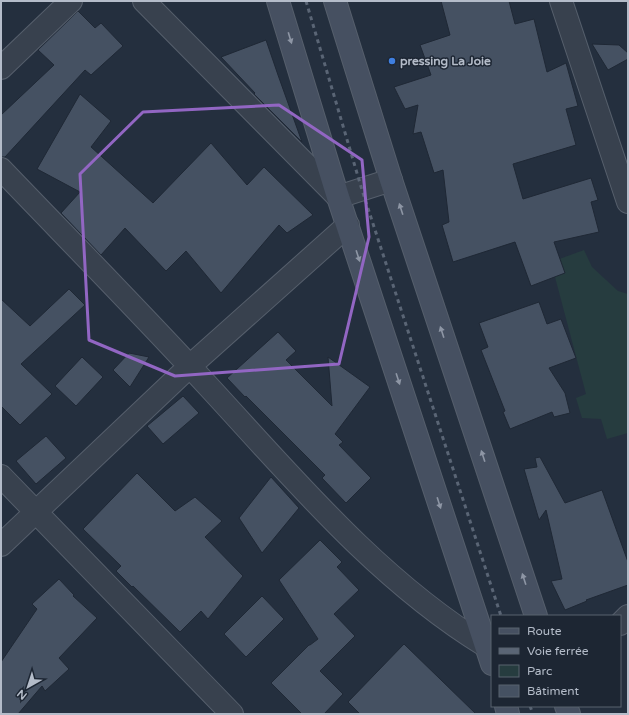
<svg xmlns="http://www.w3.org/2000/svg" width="629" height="715" font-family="'Varela Round',sans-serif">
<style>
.green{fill:#263c3f}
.building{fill:#455162;stroke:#1f2835}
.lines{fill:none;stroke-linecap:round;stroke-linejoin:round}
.minor-casing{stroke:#565f6c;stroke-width:24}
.secondary-casing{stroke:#565f6c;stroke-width:24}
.minor{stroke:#38414e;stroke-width:22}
.secondary{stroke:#465061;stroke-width:22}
.rail{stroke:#5a6575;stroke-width:3;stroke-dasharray:4 4;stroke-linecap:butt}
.oneway{fill:#8e96a5}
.marked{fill:none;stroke:#9266c3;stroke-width:3;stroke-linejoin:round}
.shop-dot{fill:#3f7fe0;stroke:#1d2633;stroke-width:1.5}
.labels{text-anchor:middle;stroke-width:3;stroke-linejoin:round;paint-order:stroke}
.poi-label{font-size:12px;font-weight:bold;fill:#b4bcc9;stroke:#1d2633;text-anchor:start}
</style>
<rect width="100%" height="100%" fill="#242f3e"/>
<!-- green -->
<path class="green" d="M584,250L592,267L618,291L628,294V433L607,439L601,419L582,418L576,398L586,394L551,262Z"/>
<!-- building -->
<path class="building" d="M441,1H509L515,24L534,19L547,72L566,63L578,106L566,109L576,145L513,164L523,199L591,178L598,200L591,202L599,232L554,242L565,273L531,286L515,242L453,262L442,225L449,222L443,170L434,173L421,132L413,134L418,105L405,109L394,87L431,75L420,45L450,35Z
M78,11L95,28L101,23L123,46L91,75L85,70L5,157H1V115L54,65L38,50Z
M266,40L278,75L302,142L254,94L255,93L221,57Z
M592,44L619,45L628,53V59L608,70Z
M80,94L111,121L91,147L153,203L211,143L247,185L264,167L313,215L287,233L279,225L221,293L186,251L166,271L125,228L101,255L61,213L80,192L37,169Z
M69,289L85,305L21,364L52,394L20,425L1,406V299L30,326Z
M539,302L547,324L561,319L576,358L549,368L565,393L570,413L554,417L552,412L510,429L503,412L505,411L481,350L488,347L479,323Z
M278,332L296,351L286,360L332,406L328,357L370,387L335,434L343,442L339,445L371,478L346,503L322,478L325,475L246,396L245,397L227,378Z
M129,353L149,357L130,387L113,370Z
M82,357L103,377L76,406L55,386Z
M183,396L199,413L163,444L147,426Z
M46,436L66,458L36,484L16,461Z
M540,457L565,503L602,490L628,562V585L586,600L587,601L565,610L551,581L562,579L546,510L539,520L524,469L537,467L535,458Z
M137,473L175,511L195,497L222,521L205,537L243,576L208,619L201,611L180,632L133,586L132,587L116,571L121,566L83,529Z
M271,477L299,508L262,553L239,518Z
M320,540L342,562L337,567L359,590L334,614L355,636L320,671L343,694L324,714H302L271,683L309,645H310L318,639L279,580Z
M59,579L74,595L73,596L97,618L59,658L69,669L45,691L42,686L18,714H1V662L37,609L32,604Z
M262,596L284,619L246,657L224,634Z
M404,644L476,714H360L348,702Z"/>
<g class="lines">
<!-- minor casing -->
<g class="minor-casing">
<path id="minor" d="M144,1L338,197L391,180
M561,1L628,202
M1,68L71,1
M1,169C71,242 141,313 209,387C293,478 379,581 486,646
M1,476L232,714
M1,545L190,366L348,225
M620,624L628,616"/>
</g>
<!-- secondary casing -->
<g class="secondary-casing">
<path id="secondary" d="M278,1L338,197L492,664
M335,1L391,180L536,616
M506,706L508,714
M566,706L569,714"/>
</g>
<!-- minor -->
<use href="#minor" class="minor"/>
<!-- secondary -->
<use href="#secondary" class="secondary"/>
<!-- rail -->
<path class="rail" d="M306,1L362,190L501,616
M530,706L533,714"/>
</g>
<!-- one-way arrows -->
<defs><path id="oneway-solid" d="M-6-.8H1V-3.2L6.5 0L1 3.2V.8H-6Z"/></defs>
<g class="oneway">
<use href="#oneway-solid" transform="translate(290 38) rotate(73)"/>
<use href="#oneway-solid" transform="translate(401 209) rotate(-108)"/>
<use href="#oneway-solid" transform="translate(358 256) rotate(72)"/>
<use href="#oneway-solid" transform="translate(442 332) rotate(-108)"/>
<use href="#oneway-solid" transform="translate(398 379) rotate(72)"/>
<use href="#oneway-solid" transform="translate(483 456) rotate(-108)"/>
<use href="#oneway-solid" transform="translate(439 503) rotate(72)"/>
<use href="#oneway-solid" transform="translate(524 579) rotate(-108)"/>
</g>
<!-- marked area -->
<path class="marked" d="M279,105L362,160L369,237L339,364L175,376L89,340L80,174L143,112Z"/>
<!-- markers -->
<circle class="shop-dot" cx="392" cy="61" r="4"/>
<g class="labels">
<!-- poi labels -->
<g class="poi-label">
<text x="400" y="65">pressing La Joie</text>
</g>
</g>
<!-- border -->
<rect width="629" height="715" fill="none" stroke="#b4bcc9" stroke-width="4"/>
<!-- legend -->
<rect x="491" y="615" width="130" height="92" fill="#1d2633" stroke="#59626f"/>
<rect x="499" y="628" width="20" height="6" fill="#465061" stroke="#59626f"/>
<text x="527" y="635" font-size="12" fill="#b4bcc9">Route</text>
<rect x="499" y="648" width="20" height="6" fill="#5a6575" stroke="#59626f"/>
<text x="527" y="655" font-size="12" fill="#b4bcc9">Voie ferrée</text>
<rect x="499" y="665" width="20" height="12" fill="#263c3f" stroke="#59626f"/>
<text x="527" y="675" font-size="12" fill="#b4bcc9">Parc</text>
<rect x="499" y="685" width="20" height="12" fill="#455162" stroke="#59626f"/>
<text x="527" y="695" font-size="12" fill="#b4bcc9">Bâtiment</text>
<!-- north arrow -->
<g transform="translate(28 687) rotate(219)" stroke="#1d2633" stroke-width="3" paint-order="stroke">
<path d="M0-3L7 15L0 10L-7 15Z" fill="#b4bcc9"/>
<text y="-6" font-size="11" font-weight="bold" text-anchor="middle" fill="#b4bcc9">N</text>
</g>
</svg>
